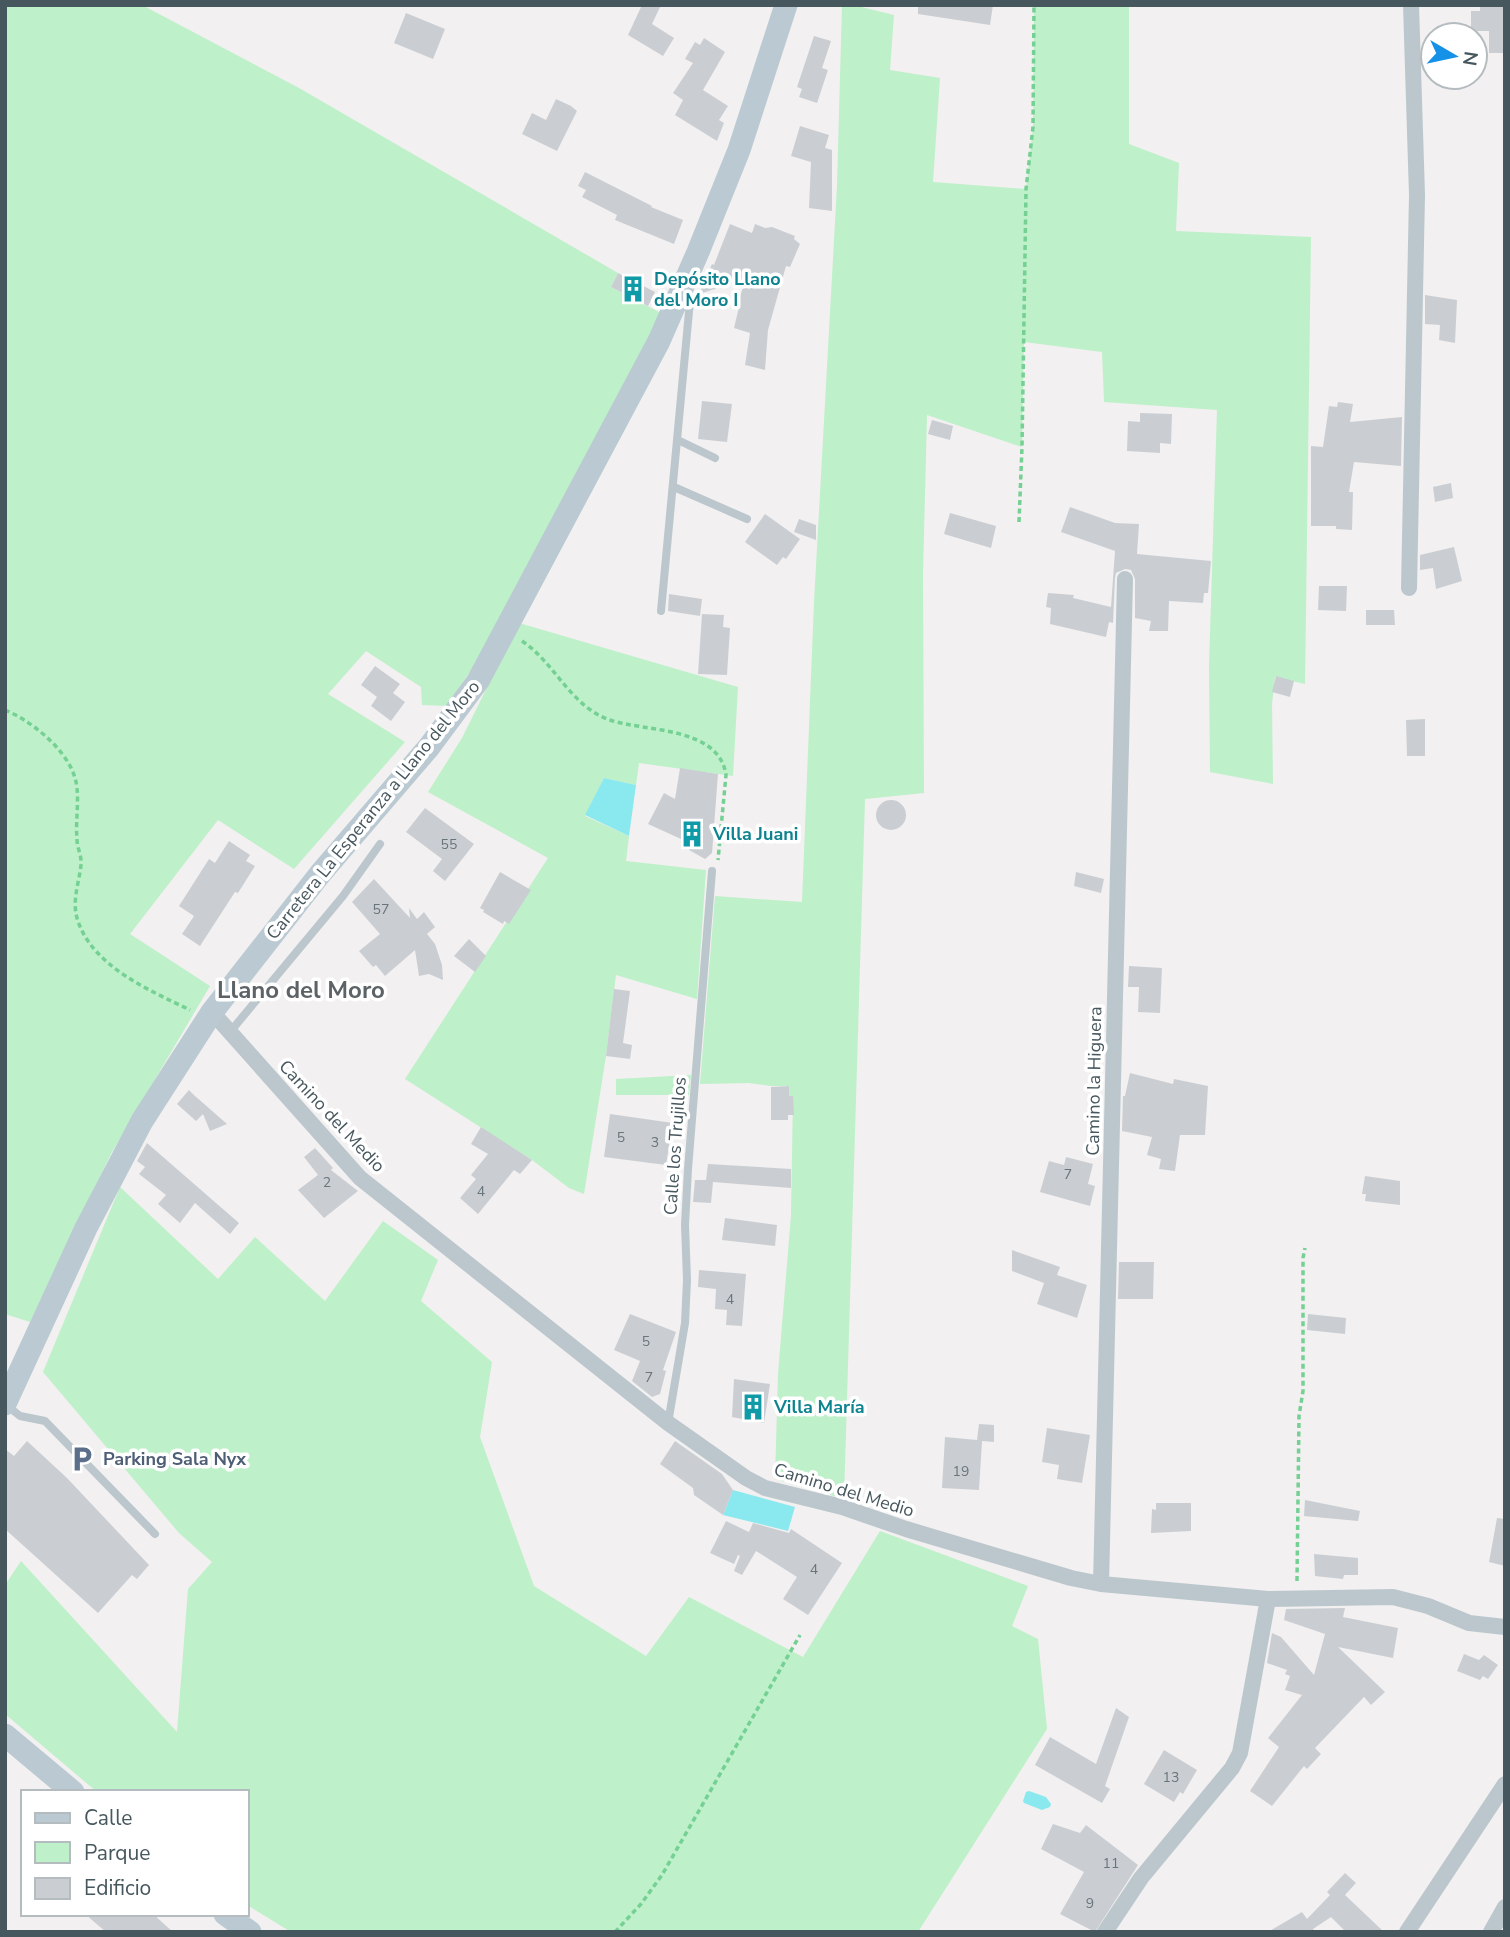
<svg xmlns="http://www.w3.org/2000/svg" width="1510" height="1937" font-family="'Nunito Sans',sans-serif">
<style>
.green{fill:#bef0c9}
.water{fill:#8ae9ee}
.building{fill:#caced3}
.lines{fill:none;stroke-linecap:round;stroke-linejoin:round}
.path{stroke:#75d094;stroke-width:3.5;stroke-dasharray:5 3.5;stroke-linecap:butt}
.service{stroke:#bbc7cd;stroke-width:8}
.minor{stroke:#bbc7cd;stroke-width:16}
.secondary{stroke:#bbcad2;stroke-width:23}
.labels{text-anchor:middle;stroke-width:7;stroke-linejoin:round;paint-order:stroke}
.number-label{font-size:14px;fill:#68757b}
.culture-label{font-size:18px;font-weight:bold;fill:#0d838f;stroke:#fff;text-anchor:start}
.street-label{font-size:18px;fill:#47575e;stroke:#fff}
.service-label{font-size:18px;font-weight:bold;fill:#4e5e75;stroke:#fff;text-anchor:start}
.district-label{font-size:24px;font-weight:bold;fill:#5c6265;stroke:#fff}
</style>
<rect width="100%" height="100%" fill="#f2f0f0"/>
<!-- green -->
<path class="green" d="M5,5H142L299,88L618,273L611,287L661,313L609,416L472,669L446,706L422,705L421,687L366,651L328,694L405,742L294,869L218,820L130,934L210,986L111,1154L30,1322L5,1314Z
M842,5H853L894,15L890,70L940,78L933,182L1026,189L1033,127L1034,5H1129V144L1179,163L1176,231L1311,237L1305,684L1275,677L1272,704L1273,784L1210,772L1209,666L1217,410L1104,402L1102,352L1024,342L1022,447L927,415L923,574L924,793L865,799L844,1499L775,1479L778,1374L791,1215L793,1096H789L788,1086H771L749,1083L700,1084L715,896L802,902L814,602L837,186Z
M519,623L738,687L733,776L639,763L636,785L604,778L585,816L629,836L626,861L706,870L697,999L616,975L606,1056L584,1194L569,1188L532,1160L405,1079L548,858L428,792L462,738Z
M691,1075L689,1095H616V1079Z
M120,1187L218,1279L255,1237L325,1301L383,1221L438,1260L421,1301L492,1362L480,1437L534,1586L646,1656L689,1597L803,1657L880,1531L1028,1586L1012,1626L1038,1639L1047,1729L918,1932H291L247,1905V1792H97L5,1714V1585L21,1561L177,1732L188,1589L212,1562L179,1533L43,1372Z"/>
<!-- water -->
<path class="water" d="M604,778L636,785L629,836L585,815Z
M733,1490L795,1507L788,1531L723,1515Z
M1029,1791L1046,1797L1051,1804L1050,1807L1042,1810L1024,1803L1023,1801L1026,1792Z"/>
<!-- building -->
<path class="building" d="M642,5H661L652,24L674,38L663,56L628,35Z
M918,5H993L990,25L918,14Z
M1480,6H1505L1503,53H1489V31H1471V11H1480Z
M406,13L445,29L433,59L394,43Z
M814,36L831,41L822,68L828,70L817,103L799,97L802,89L797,87Z
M704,38L725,52L703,90L728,106L719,120L724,123L717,141L675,115L683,100L673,93L693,63L685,59L695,42L700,45Z
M556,99L571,106L577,111L557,151L522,134L532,113L546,120Z
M800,126L829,135L825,148L832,150V211L809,208L811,162L791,156Z
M585,172L652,206L651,207L683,220L674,244L615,220L617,215L582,197L586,190L578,186Z
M730,224L752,233L755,224L765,228L772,227L795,236L794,239L800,244L790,267L786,266L768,330L765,370L745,365L750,333L734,328L740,303L738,302L746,279L699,294L712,264L714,265Z
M618,273L655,292L648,306L611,287Z
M1425,295L1457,300L1455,343L1439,340L1440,325L1425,324Z
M702,401L732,404L727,442L698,439Z
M1338,402L1353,404L1350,422L1402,417L1401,466L1354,462L1349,492H1353L1352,530L1336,529V526H1311V446L1323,447L1329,406L1337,407Z
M1140,413L1172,414L1171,444L1160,443V453L1127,451L1128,421L1140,422Z
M932,420L953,426L950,440L928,434Z
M1451,483L1453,498L1435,502L1433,487Z
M1070,507L1115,523L1139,524L1137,554L1211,561L1208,593H1204L1203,603L1169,601L1168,631H1149L1151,621L1135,618V579L1131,570L1125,569L1116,573L1115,578L1113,623L1109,622L1106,637L1050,624L1051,608L1046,607L1048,593L1074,595L1073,598L1111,607L1115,551L1061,532Z
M950,513L996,526L991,548L944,534Z
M765,514L800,539L786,559L783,557L777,565L745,542Z
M799,519L816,525V540L794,532Z
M1454,547L1462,581L1436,589L1433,568L1420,570V555Z
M1319,586H1347L1346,611L1318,610Z
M669,594L702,599L700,616L668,611Z
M1366,610H1394L1395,625H1366Z
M702,614L724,615L723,627L730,628L727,675L698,674Z
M375,666L400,684L393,693L405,702L391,721L371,706L377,697L361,685Z
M1276,676L1294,681L1290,697L1272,692Z
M1425,719V756H1407L1406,720Z
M680,768L718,774L712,853L705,859L689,850L692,844L648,824L664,793L675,799Z
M876 815a15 15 0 1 1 30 0a15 15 0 1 1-30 0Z
M425,808L474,844L445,881L433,871L442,859L406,832Z
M229,841L250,855L246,861L255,866L238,893L235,892L200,946L182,934L194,916L179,906L209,859L215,863Z
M500,872L531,890L509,924L504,921L503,924L483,912L484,910L480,908Z
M1076,872L1104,879L1101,893L1074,886Z
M374,879L410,918L409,908L417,919L424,912L435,927L427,934L435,944L442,965L443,980L429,974L419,976L415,950L385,976L376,965L373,967L359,951L380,934L352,902Z
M469,939L486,956L475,972L454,956Z
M1129,966L1162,968L1160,1013L1138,1012L1139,987H1128Z
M614,989L630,991L623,1043L632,1045L630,1059L606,1056Z
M1130,1073L1173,1084L1174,1079L1208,1086L1205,1135H1180L1175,1171L1159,1169L1161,1159L1147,1155L1152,1137L1122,1131L1123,1096H1125Z
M789,1086V1096H793L794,1115H788V1120H771V1087Z
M189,1090L195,1096L227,1124L210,1131L203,1114L196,1121L177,1104Z
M610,1114L673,1123L666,1165L604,1157Z
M481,1127L532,1160L520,1174L514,1170L478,1214L460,1198L476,1179L471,1175L488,1154L471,1144Z
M147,1143L239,1223L230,1234L195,1203L180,1223L158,1204L166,1195L139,1174L145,1167L137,1161Z
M315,1148L333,1168L331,1170L358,1191L324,1218L298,1190L318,1175L304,1157Z
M1066,1157L1093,1164L1088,1184L1095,1186L1090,1206L1040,1192L1049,1161L1064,1165Z
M708,1164L791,1169V1188L713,1182L711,1203L693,1202L695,1180H706Z
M1365,1176L1400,1181V1205L1365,1201L1366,1194H1362Z
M725,1218L777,1225L775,1246L722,1240Z
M1012,1250L1060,1267L1057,1275L1087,1285L1077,1318L1037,1304L1044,1283L1012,1271Z
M1119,1262H1154L1153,1299H1118Z
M699,1270L746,1274L742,1326L726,1325L727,1310L715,1309L716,1289L698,1287Z
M630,1314L676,1332L663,1370L666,1371L660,1394L652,1397L632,1381L640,1361L614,1350Z
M1308,1314L1346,1318L1345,1334L1307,1330Z
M734,1379L770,1384L764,1423L732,1417Z
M979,1424L994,1425V1442L982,1441L979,1490L942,1488L945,1437L977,1440Z
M1047,1428L1090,1435L1082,1483L1057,1479L1059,1465L1042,1462Z
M27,1441L67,1478L149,1565L137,1579L132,1575L98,1613L5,1529V1449L14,1456Z
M675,1441L722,1474L733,1490L723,1515L694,1495L693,1488L660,1464Z
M1305,1500L1360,1511L1358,1521L1304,1516Z
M1156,1503H1191V1531L1151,1533L1152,1509L1156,1510Z
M1497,1518L1505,1519V1566L1489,1562Z
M726,1521L749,1532L753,1523L789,1533L791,1529L842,1563L808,1615L783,1599L797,1577L756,1551L742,1575L734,1571L740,1556L738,1555L734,1564L710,1553Z
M1314,1554L1358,1558V1575H1344L1343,1579L1315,1576Z
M1345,1608L1343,1617L1398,1628L1393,1658L1338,1647L1385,1692L1371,1705L1364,1697L1315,1748L1321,1754L1307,1769L1304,1766L1272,1806L1250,1791L1279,1747L1268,1738L1302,1695L1285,1690L1290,1676L1285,1674L1287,1670L1267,1663L1272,1633L1281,1637L1314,1675L1325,1634L1284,1620L1286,1609Z
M1464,1654L1479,1660L1484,1655L1498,1665L1488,1679L1483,1676L1480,1680L1457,1671Z
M1116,1708L1129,1717L1105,1786L1110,1789L1102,1803L1035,1765L1050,1737L1096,1764Z
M1164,1750L1197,1770L1183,1794L1180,1792L1174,1802L1144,1784Z
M1053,1824L1080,1833L1086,1825L1138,1865L1095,1932L1060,1914L1084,1872L1041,1849Z
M1345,1873L1356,1883L1345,1895L1384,1932H1346L1331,1917L1313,1929L1315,1932H1268L1302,1912L1307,1919L1330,1895L1327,1892Z
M85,1914H153L173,1932H106Z"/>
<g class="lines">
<!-- path -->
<path class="path" d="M1019,522L1022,447L1026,189L1033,127L1034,5
M522,641C555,663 571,707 610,720C645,732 719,726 726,775L718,860
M5,710C30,720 65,748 74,775C81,793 75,819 77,839C77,848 82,856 81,865C79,883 72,900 77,918C91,966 149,990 190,1010
M720,837L741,839
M1297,1581L1299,1416L1303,1391V1258L1305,1248
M615,1932L641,1904L662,1875L800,1635"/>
<!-- service -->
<path class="service" d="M690,301L726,303
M678,440L715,458
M674,487L747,519
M661,611L690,301L682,296
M230,1032L343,896L380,844
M5,1404L20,1416L45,1421L155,1534
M668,1423L685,1323L687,1280L685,1225L688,1169L712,871"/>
<!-- minor -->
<path class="minor" d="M1409,588L1417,195L1411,5
M212,1012L360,1178L668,1423L746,1478L765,1488L842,1507L906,1529L1071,1578L1101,1584L1268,1599L1393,1597L1428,1606L1469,1623L1505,1627
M1101,1584L1125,579
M1105,1932L1141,1878L1232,1768L1240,1753L1268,1599
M1407,1932L1505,1784
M1491,1932L1505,1907"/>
<!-- secondary -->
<path class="secondary" d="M5,1404L86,1228L142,1121L212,1012L320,874L429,747L478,681L659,341L698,252L739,150L786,5
M5,1735L73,1792
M225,1914L250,1932"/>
</g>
<!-- icons -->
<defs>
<g id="building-bare" transform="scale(2.1)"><path d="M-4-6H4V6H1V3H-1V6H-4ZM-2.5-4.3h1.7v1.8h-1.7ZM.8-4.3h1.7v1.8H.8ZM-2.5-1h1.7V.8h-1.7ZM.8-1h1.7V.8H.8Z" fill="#0f9aa8" stroke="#fff" stroke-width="2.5" paint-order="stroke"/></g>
<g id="parking-bare" transform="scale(2.1)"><path d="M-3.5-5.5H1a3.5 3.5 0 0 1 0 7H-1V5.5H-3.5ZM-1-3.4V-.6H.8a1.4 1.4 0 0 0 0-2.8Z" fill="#5c6f8a" stroke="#fff" stroke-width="2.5" paint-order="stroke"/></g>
</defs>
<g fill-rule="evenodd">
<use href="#building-bare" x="633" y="289"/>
<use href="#building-bare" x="692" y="834"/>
<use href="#building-bare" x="753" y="1407"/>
<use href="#parking-bare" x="82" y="1459"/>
</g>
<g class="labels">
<!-- number labels -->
<g class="number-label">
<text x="449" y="849">55</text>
<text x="381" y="914">57</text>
<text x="621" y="1142">5</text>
<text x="655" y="1147">3</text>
<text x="1068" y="1179">7</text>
<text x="327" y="1187">2</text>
<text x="481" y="1196">4</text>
<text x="730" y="1304">4</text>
<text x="646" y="1346">5</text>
<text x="649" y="1382">7</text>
<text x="961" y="1476">19</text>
<text x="814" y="1574">4</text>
<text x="1171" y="1782">13</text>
<text x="1111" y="1868">11</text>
<text x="1090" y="1908">9</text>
</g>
<!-- culture labels -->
<g class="culture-label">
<text x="654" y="285">Depósito Llano<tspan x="654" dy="21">del Moro I</tspan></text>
<text x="713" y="840">Villa Juani</text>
<text x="774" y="1413">Villa María</text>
</g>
<!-- street labels -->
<g class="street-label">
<text transform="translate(373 810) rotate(-51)" y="6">Carretera La Esperanza a Llano del Moro</text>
<text transform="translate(1094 1081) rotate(-89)" y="6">Camino la Higuera</text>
<text transform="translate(332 1116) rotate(47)" y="6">Camino del Medio</text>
<text transform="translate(675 1146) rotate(-86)" y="6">Calle los Trujillos</text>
<text transform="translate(844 1490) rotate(17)" y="6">Camino del Medio</text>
</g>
<!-- service labels -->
<g class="service-label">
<text x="103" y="1465">Parking Sala Nyx</text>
</g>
<!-- district labels -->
<g class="district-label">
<text x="301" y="998">Llano del Moro</text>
</g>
</g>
<!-- border -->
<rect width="1510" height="1937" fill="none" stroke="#47575e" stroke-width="14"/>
<!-- legend -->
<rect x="21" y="1790" width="228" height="126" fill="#ffffff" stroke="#b5bcbf" stroke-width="2"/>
<rect x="35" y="1813" width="35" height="10" fill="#bbcad2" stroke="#b5bcbf" stroke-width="2"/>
<text x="84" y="1825" font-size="21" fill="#47575e">Calle</text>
<rect x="35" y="1842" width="35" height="21" fill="#bef0c9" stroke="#b5bcbf" stroke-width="2"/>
<text x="84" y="1860" font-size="21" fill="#47575e">Parque</text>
<rect x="35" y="1878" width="35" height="21" fill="#caced3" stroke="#b5bcbf" stroke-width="2"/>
<text x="84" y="1895" font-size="21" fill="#47575e">Edificio</text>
<!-- north arrow -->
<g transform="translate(1454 56) rotate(99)"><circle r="33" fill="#ffffff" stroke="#b5bcbf" stroke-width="2"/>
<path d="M0-5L12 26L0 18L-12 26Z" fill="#1592e8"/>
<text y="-10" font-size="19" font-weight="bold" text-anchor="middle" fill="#47575e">N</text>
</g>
</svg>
